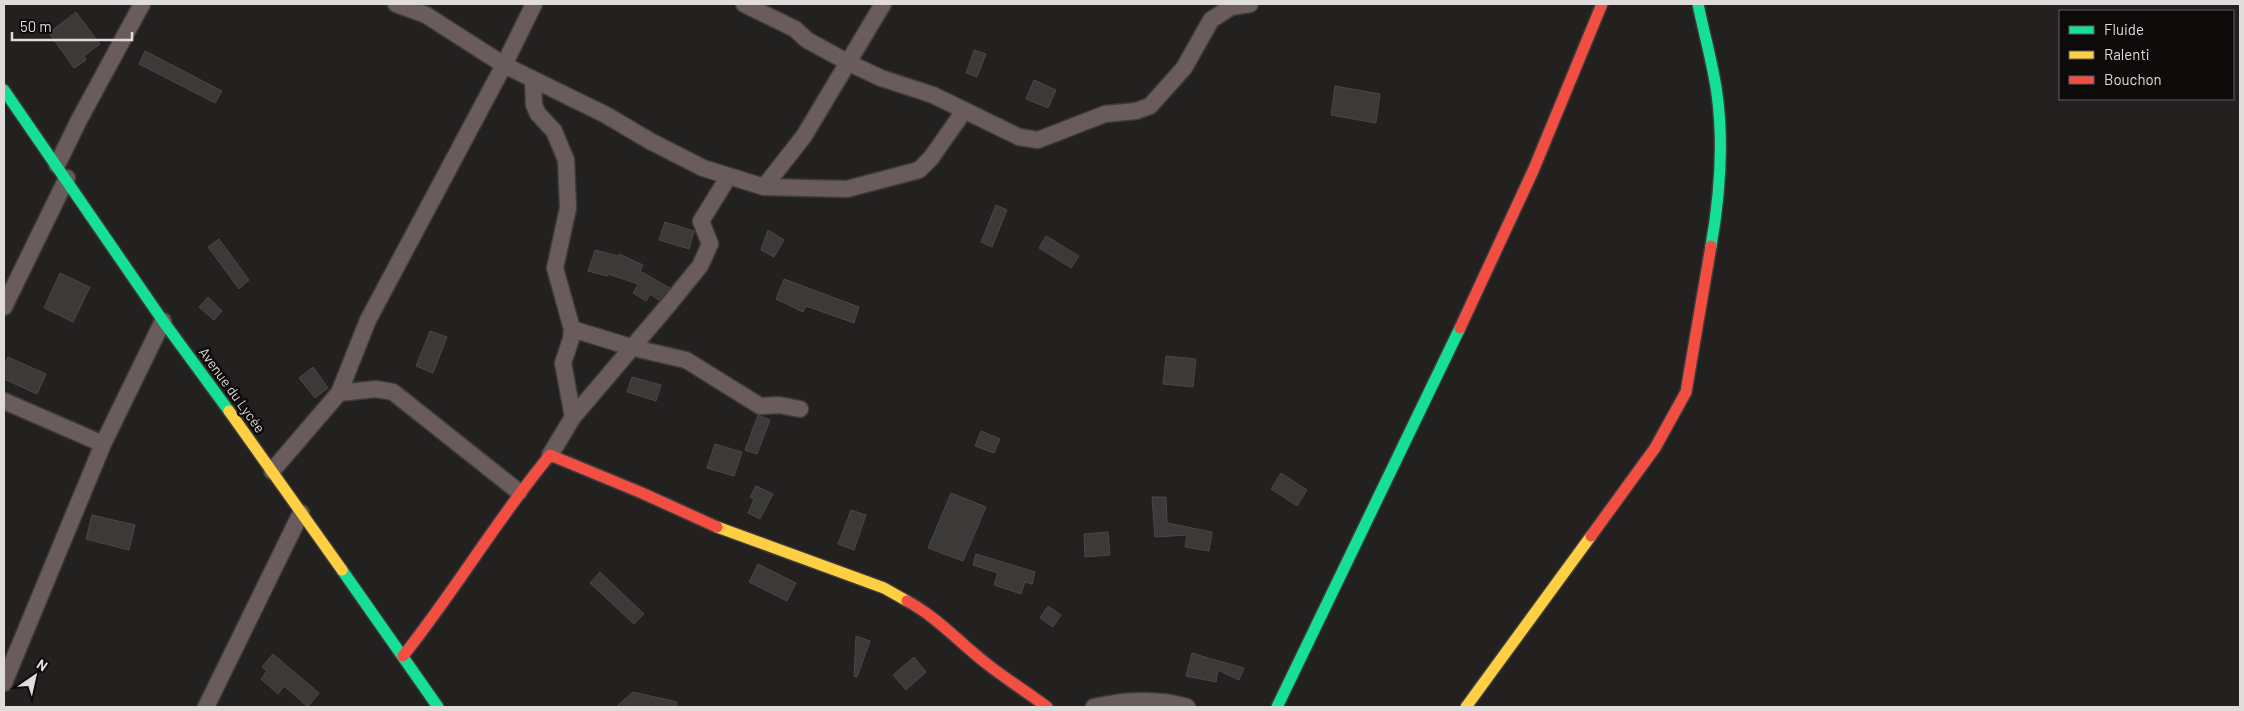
<svg xmlns="http://www.w3.org/2000/svg" width="2244" height="711" font-family="Barlow,sans-serif">
<style>
.building{fill:#3b3a39;stroke:#4a4847}
.lines{fill:none;stroke-linecap:round;stroke-linejoin:round}
.street-casing{stroke:#3c3b3b;stroke-width:19}
.fast-casing{stroke:#3c3b3b;stroke-width:14}
.slow-casing{stroke:#3c3b3b;stroke-width:14}
.jam-casing{stroke:#3c3b3b;stroke-width:14}
.street{stroke:#6b5c5c;stroke-width:16}
.fast{stroke:#16e098;stroke-width:11}
.slow{stroke:#ffcf43;stroke-width:11}
.jam{stroke:#f24e42;stroke-width:11}
.labels{text-anchor:middle;stroke-width:5;stroke-linejoin:round;paint-order:stroke}
.street-label{font-size:14px;fill:#dfdcdb;stroke:#0c0b0a}
</style>
<rect width="100%" height="100%" fill="#232120"/>
<!-- building -->
<path class="building" d="M76,12L100,44L84,56L86,60L74,68L49,33Z
M974,50L986,54L977,77L966,73Z
M145,51L222,91L215,103L139,64Z
M1034,80L1056,90L1048,108L1026,99Z
M1335,86L1380,94L1376,123L1331,115Z
M996,205L1007,210L992,247L981,242Z
M665,222L694,231L689,249L659,240Z
M768,230L784,240L774,257L761,250Z
M1046,236L1079,256L1071,268L1039,248Z
M219,239L249,280L239,289L208,247Z
M595,250L618,256L619,254L643,265L640,271L670,288L659,300L650,294L646,301L633,293L638,284L608,274L607,276L588,271Z
M60,273L90,287L73,322L44,308Z
M784,279L859,307L854,323L806,306L803,312L776,299Z
M208,297L222,311L214,320L199,307Z
M430,331L447,337L433,373L416,366Z
M1166,356L1196,359L1193,387L1163,384Z
M8,357L46,374L37,394L4,379V366Z
M313,367L328,388L315,398L299,378Z
M632,377L661,385L656,401L627,392Z
M758,415L770,420L757,454L745,450Z
M981,431L1000,439L994,453L975,446Z
M715,444L742,452L734,476L707,468Z
M1281,473L1307,490L1297,506L1271,489Z
M756,486L773,494L760,519L748,513L754,499L750,497Z
M951,493L986,507L963,561L928,548Z
M1152,497H1166L1167,523L1212,532L1209,551L1185,547L1187,535L1155,537Z
M851,510L866,515L854,550L838,544Z
M92,515L135,525L129,550L86,539Z
M1108,532L1110,555L1085,557L1084,534Z
M976,554L1035,572L1032,584L1025,582L1021,594L994,585L998,573L973,565Z
M758,564L796,583L787,601L749,582Z
M600,572L644,614L634,624L590,583Z
M1048,606L1061,615L1053,627L1040,618Z
M856,636L870,641L857,677L854,676Z
M1192,653L1208,658L1244,668L1239,680L1218,670L1216,682L1186,676Z
M273,654L319,693L308,707L284,686L278,694L261,679L267,671L262,667Z
M914,657L926,672L906,690L893,675Z
M633,692L677,702V707H616Z"/>
<g class="lines">
<!-- street casing -->
<g class="street-casing">
<path id="street" d="M396,4L426,15L504,65L606,115L650,141L703,168L764,187L847,189L919,170L931,158L964,111
M744,4L795,29L807,40L849,63L881,78L933,95L1019,137L1038,140L1105,114L1136,111L1150,106L1184,68L1211,20L1231,7L1250,4
M533,80L534,105L538,114L554,131L566,160L568,208L555,268L572,329L571,339L563,363L573,417
M57,165L79,120L142,4
M764,187L804,136L883,4
M4,307L67,178
M572,329L634,348L686,360L760,406L779,405L800,409
M339,393L376,389L393,392L519,492
M4,401L103,444
M550,455L573,417L670,303L700,266L710,244L701,221L729,176
M272,471L339,393L368,320L504,65L534,4
M4,683L103,444L163,321
M206,707L301,513
M1094,707C1123,700 1158,698 1187,707"/>
</g>
<!-- fast casing -->
<g class="fast-casing">
<path id="fast" d="M1698,4C1704,34 1713,64 1717,94C1724,145 1720,195 1711,246
M4,90L163,321L229,411
M342,570L438,707
M1277,707L1460,328"/>
</g>
<!-- slow casing -->
<g class="slow-casing">
<path id="slow" d="M229,411L342,570
M717,527L884,588L907,601
M1466,707L1591,536"/>
</g>
<!-- jam casing -->
<g class="jam-casing">
<path id="jam" d="M1460,328L1533,171L1602,4
M1591,536L1655,448L1686,392L1711,246
M907,601C937,617 960,643 987,664C1006,679 1027,692 1047,707
M403,656C455,591 497,519 550,455L642,493L717,527"/>
</g>
<!-- street -->
<use href="#street" class="street"/>
<!-- fast -->
<use href="#fast" class="fast"/>
<!-- slow -->
<use href="#slow" class="slow"/>
<!-- jam -->
<use href="#jam" class="jam"/>
</g>
<g class="labels">
<!-- street labels -->
<g class="street-label">
<text transform="translate(232 390) rotate(54)" y="5">Avenue du Lycée</text>
</g>
</g>
<!-- border -->
<rect width="2244" height="711" fill="none" stroke="#dfdcdb" stroke-width="10"/>
<!-- legend -->
<rect x="2059" y="10" width="175" height="90" fill="#0c0b0a" stroke="#605f5e"/>
<rect x="2069" y="26" width="25" height="8" fill="#16e098" stroke="#605f5e"/>
<text x="2104" y="35" font-size="15" fill="#dfdcdb">Fluide</text>
<rect x="2069" y="51" width="25" height="8" fill="#ffcf43" stroke="#605f5e"/>
<text x="2104" y="60" font-size="15" fill="#dfdcdb">Ralenti</text>
<rect x="2069" y="76" width="25" height="8" fill="#f24e42" stroke="#605f5e"/>
<text x="2104" y="85" font-size="15" fill="#dfdcdb">Bouchon</text>
<!-- north arrow -->
<g transform="translate(35 676) rotate(34)" stroke="#0c0b0a" stroke-width="4" paint-order="stroke">
<path d="M0-4L9 19L0 12L-9 19Z" fill="#dfdcdb"/>
<text y="-8" font-size="14" font-weight="bold" text-anchor="middle" fill="#dfdcdb">N</text>
</g>
<!-- scale -->
<path d="M12 32v8h120v-8" fill="none" stroke="#dfdcdb" stroke-width="2.5"/>
<text x="20" y="32" font-size="15" fill="#dfdcdb" stroke="#0c0b0a" stroke-width="4" paint-order="stroke">50 m</text>
</svg>
